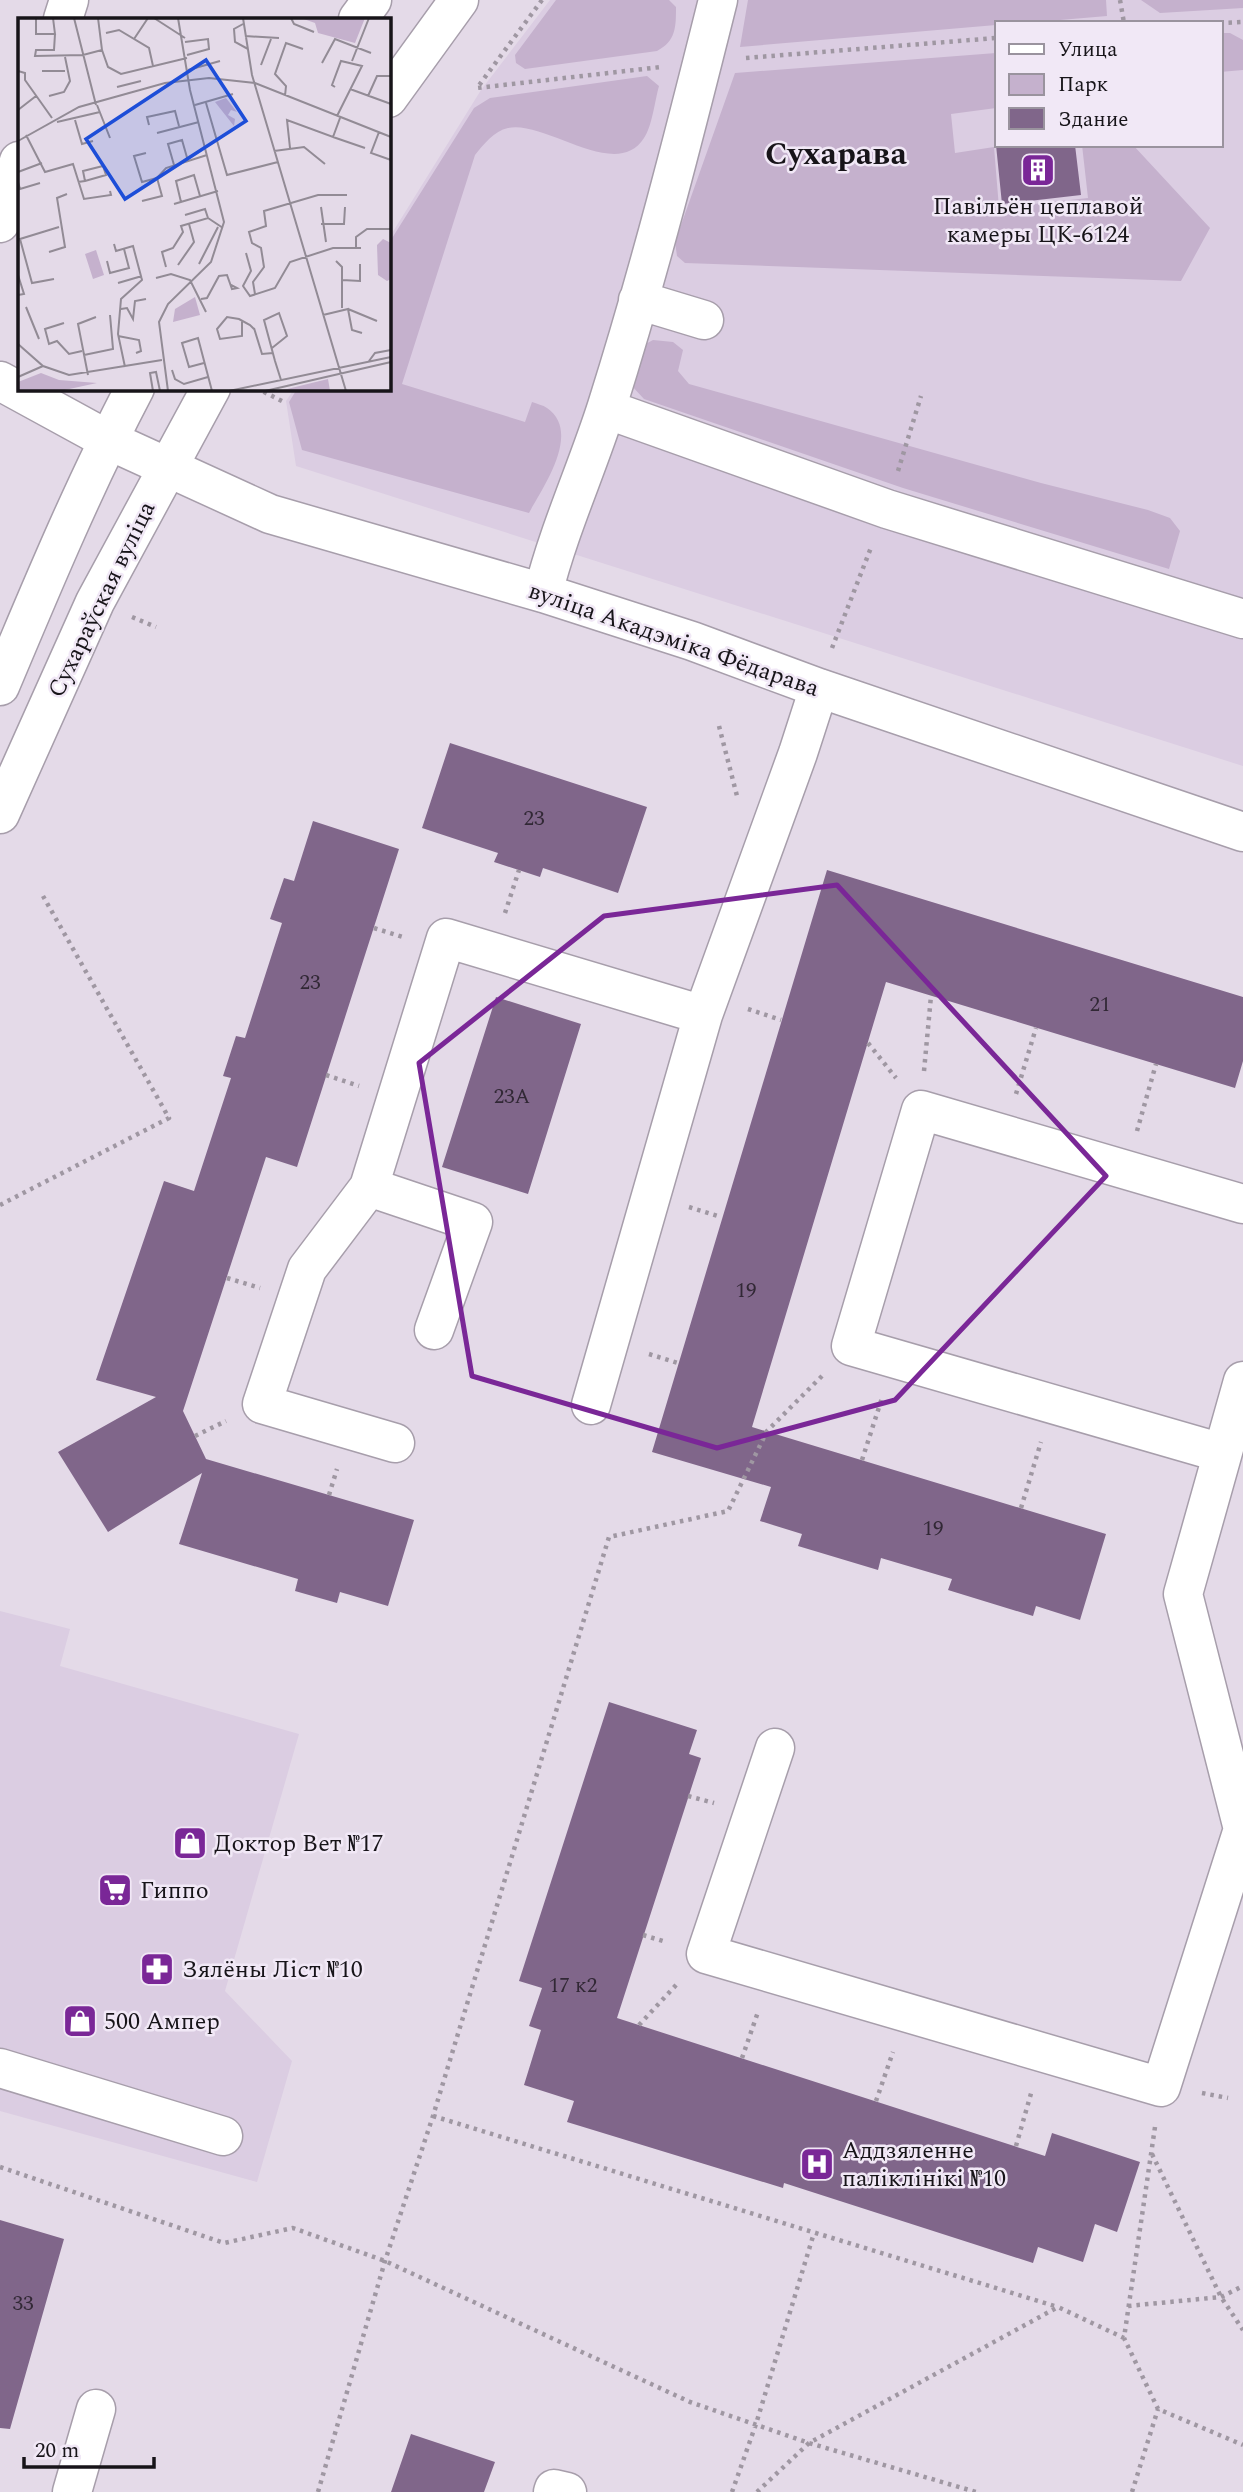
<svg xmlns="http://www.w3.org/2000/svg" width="1243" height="2492" font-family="Spectral,serif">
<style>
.built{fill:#dbcde2;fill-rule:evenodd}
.green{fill:#c5b1cd}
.building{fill:#80668a}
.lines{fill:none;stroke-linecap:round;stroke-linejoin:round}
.minor-casing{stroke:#a79eab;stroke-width:41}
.major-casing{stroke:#a79eab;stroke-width:41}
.path{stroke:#9f97a2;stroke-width:4.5;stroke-dasharray:3.5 5;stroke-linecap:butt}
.minor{stroke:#fff;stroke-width:38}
.major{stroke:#fff;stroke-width:38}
.marked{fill:none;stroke:#7a2797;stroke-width:5;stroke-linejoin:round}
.labels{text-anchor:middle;stroke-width:5;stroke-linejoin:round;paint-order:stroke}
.number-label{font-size:21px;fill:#312835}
.poi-label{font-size:24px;fill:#171419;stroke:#f1e8f6;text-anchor:start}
.street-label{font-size:24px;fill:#171419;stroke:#f1e8f6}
.district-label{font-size:32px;font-weight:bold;fill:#171419;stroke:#f1e8f6}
.inset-road{fill:none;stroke:#928b95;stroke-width:2}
.view{fill:#1d4ed8;fill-opacity:0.15;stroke:#1d4ed8;stroke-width:3.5}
.inset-edge{fill:none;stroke:#171419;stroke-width:3.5}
</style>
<rect width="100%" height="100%" fill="#e4dae8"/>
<!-- built -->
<path class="built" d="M550,0H1243V766L296,466L286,401L294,389L388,388L389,238L481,90ZM996,23H1220V145H996Z
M0,1611L70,1629L60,1666L299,1734L225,1991L292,2061L257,2182L0,2111Z"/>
<!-- green -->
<path class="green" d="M556,0H669L676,7C676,27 676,41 657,51L525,69L516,63L515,55Z
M748,0H1106L1107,16L1025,23H996V25L740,47Z
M1141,0H1243V8L1160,13Z
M1220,33H1230L1243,40V70L1220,72Z
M996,53V108L951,114L955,153L994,147L999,208L1088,198L1082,145H1133L1210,228L1181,281L685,263L677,256L675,242L735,73Z
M647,76L659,86C655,100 652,127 644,138C616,182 546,120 508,128C494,131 484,144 475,155L402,384L525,422L532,402C537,404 543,405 547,408C582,432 543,487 529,513L302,450L289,402L297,389L388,388L389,243L474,108L490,98Z
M653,340L673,342L683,350L678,371L689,384L1041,483L1148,510L1170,518L1180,531L1169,569L903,488L644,399L631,385L640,347Z"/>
<!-- building -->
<path class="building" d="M996,145H1075L1081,195L1002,204Z
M450,743L647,807L618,893L543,868L540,877L494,862L498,853L422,828Z
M313,821L399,849L297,1167L266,1157L183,1411L206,1459L414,1520L388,1606L340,1592L337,1603L295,1591L298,1579L179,1544L202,1473L108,1532L58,1452L156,1397L96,1380L164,1181L194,1191L231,1078L223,1076L236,1036L245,1038L282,923L270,919L284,878L294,881Z
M827,870L1243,997V1061L1235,1088L886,982L752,1427L1106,1534L1080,1620L1036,1606L1033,1616L948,1590L952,1579L881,1558L878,1570L798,1546L802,1534L760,1521L771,1487L652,1452Z
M496,997L581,1024L528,1194L442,1167Z
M609,1702L697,1730L689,1754L701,1758L617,2018L1045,2156L1052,2133L1140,2162L1117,2232L1095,2224L1083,2262L1038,2247L1033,2263L784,2183L783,2188L567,2122L574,2101L524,2085L541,2030L529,2026L542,1988L519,1981Z
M0,2220L64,2239L10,2429L0,2428Z
M411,2434L495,2462L484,2492H391Z"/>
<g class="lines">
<!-- minor casing -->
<g class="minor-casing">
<path id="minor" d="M63,19L69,0
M0,223L19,161
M638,300L704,320
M0,381L108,440L270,514L543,593L692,641L819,688L1243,832
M606,409L887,509L1243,619
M543,593C559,529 587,469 607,406C649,273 684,136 718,0
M369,1187L473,1222L434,1330
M591,1405L703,1015L798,753L819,688
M395,1443L262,1404L307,1269L369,1187L446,938L703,1015
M1222,1453L851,1346L921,1110L1243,1204
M775,1748L706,1954L1161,2087L1243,1829L1183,1594L1243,1381
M0,2068L223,2136
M72,2492L96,2409
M553,2492L554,2489L567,2492"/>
</g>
<!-- major casing -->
<g class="major-casing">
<path id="major" d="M358,19L372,0
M388,98L459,0
M0,686C42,586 84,485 135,388
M0,814L95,602L211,388"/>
</g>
<!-- path -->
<path class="path" d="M542,0L477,88L661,67
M1120,0L1124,23
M1220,23L1243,22
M746,58L996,38
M256,388L282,401
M898,471L921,396
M132,617L156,627
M832,648L872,545
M719,726L737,796
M505,913L519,870
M374,928L403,937
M748,1009L781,1020
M868,1043L896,1078
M924,1071L931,996
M326,1075L359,1086
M1016,1094L1036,1028
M1137,1131L1156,1064
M0,1205L169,1118L43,896
M689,1207L721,1217
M227,1278L260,1288
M649,1354L678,1363
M195,1436L226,1421
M862,1460L882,1398
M329,1495L337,1469
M1021,1508L1041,1442
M688,1796L714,1803
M643,1935L666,1942
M639,2025L678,1983
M742,2058L758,2012
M1202,2093L1228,2098
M876,2101L893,2052
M433,2116L1058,2307
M1155,2127L1124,2338L1158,2409L1243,2445
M1016,2146L1032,2090
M1152,2154L1221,2297L1243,2330
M0,2167L224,2243L293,2228L385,2261L690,2402L809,2443L976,2492
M1128,2306L1221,2297L1243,2286
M318,2492L385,2261L433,2116L609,1537L728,1511L767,1431L824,1374
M732,2492L756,2424L814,2233
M757,2492L809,2443L1058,2307L1124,2338
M1132,2492L1158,2409"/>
<!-- minor -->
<use href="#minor" class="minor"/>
<!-- major -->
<use href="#major" class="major"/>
</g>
<!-- marked area -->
<path class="marked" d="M837,885L1106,1176L895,1400L717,1448L472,1376L419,1063L604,916Z"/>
<!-- icons -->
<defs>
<g id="building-square" transform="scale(1.75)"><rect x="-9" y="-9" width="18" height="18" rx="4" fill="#7a2797" stroke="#f1e8f6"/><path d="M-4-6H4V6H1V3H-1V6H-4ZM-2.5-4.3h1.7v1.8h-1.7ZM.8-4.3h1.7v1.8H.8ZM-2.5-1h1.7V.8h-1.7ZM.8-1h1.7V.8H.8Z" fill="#fff"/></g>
<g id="shop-square" transform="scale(1.75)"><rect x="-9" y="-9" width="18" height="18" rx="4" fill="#7a2797" stroke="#f1e8f6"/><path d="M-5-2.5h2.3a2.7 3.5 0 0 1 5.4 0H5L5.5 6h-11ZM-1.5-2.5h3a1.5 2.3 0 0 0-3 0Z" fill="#fff"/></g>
<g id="supermarket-square" transform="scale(1.75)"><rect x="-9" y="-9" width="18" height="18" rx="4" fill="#7a2797" stroke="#f1e8f6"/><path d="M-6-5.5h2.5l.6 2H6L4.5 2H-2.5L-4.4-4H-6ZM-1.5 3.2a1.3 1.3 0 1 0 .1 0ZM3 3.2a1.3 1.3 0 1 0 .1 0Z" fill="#fff"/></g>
<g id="pharmacy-square" transform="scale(1.75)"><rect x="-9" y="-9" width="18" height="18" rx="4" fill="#7a2797" stroke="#f1e8f6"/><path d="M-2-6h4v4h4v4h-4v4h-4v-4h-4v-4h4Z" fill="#fff"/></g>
<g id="hospital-square" transform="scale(1.75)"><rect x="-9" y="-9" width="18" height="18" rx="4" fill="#7a2797" stroke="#f1e8f6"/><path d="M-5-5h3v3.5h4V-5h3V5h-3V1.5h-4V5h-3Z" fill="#fff"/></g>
</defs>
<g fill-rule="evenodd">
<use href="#building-square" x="1038" y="170"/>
<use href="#shop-square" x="190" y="1843"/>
<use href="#supermarket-square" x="115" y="1890"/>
<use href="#pharmacy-square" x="157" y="1969"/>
<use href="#shop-square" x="80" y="2021"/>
<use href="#hospital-square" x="817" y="2164"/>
</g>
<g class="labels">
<!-- number labels -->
<g class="number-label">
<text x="534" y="825">23</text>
<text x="310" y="989">23</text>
<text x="1100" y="1011">21</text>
<text x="512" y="1103">23А</text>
<text x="746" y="1297">19</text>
<text x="933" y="1535">19</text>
<text x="573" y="1992">17 к2</text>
<text x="23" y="2310">33</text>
</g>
<!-- poi labels -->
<g class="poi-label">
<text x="1038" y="214" text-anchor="middle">Павільён цеплавой<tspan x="1038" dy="28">камеры ЦК-6124</tspan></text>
<text x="214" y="1851">Доктор Вет №17</text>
<text x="140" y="1898">Гиппо</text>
<text x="182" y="1977">Зялёны Ліст №10</text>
<text x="104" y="2029">500 Ампер</text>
<text x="842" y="2158">Аддзяленне<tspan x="842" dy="28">паліклінікі №10</tspan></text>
</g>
<!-- street labels -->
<g class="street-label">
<text transform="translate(101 599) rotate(-64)" y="8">Сухараўская вуліца</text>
<text transform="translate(674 639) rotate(19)" y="8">вуліца Акадэміка Фёдарава</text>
</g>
<!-- district labels -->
<g class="district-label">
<text x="836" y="164">Сухарава</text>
</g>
</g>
<!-- overview -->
<g transform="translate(18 18)">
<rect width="373" height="373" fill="#e4dae8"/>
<path d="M283,0H347L337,25L300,15L297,5ZM208,80L219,94L213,92L210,97L217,101L216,108L197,84ZM365,221L373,225V261L369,263L360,257L359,227ZM78,232L86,257L75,261L67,236ZM177,279L182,297L155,304L157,291ZM23,355L41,362L79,365L42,373H0V364ZM310,361L312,373H261Z" fill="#c5b1cd"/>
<path class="inset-road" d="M18,0V16H37L35,0M56,0L78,87M136,0L167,20M225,0L234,57L328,373M273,0L276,6L296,14M225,6L216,11L217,24L230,31M88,15L101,12L131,30L135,48M37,16L36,32H18L17,38L65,37L84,32L80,0M227,18L261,20M116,21L130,0M167,24L190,21L191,31L169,37M84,32L90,49L103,56L169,40M334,43L351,0M304,45L317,21L353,35M243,47L253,21M170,52L202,43M0,53L7,55V62L34,100M24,53H47M99,69L123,63M317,69L314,67L323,43L344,48L319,98M332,71L373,86M31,78L46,74L52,63L47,39M267,78L268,68L257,56L268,25L285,31M350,78L359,58H373M188,85L209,157L260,144M79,87L92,120M177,87L215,76M0,92L18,78M57,102L64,126L75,123M39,104L82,94M131,107L129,99L157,93L161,108M361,114L353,135L373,142M139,115L181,104M8,117L27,154L55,146L66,181L93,177L92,173M315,119L347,130M0,123L61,89L147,65L191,60L237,65L373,119M272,130L269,102L315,119L322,100M256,133L286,129L307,146M128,135L116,138L124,164L139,160L148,150L189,137M156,147L150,126L164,122L170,143M0,154L24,145M0,164L2,171L22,165M60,164L67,163L88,157L85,148L65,153L67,163M124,183L144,178L139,160M163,184L158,163L176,157L182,178M156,186L200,173M303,189L308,224M167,197L187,191L190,200M303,206H326L327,189M96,226L98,233L115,228L124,262L103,281L100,316L107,349M338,230V219L349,211H373M31,234L47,229L39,180L49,176M228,235L233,253L225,268L232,278L257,270L272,244L315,230H343M89,243L92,255L111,250L106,231M318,243L324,249V290M181,246L200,209M160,247L176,224L171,206M148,249L144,234L155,230L165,214L163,208L190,200L205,210M0,257L6,276L0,277M138,260L153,256L172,262L188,294M36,261L14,265L2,221L41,209M324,262L342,263V246M100,265L124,258M237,276L235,264L246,249L243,230L234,225L231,214L248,208L246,193L300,177H329M183,281L189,280L201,258L209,257L214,271L219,270L213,267M8,289L21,321M103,291L109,290L115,301L117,283L128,281M330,291L359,303M305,297L330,291L334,312L344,315M224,303V318L202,321L199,311L209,299L221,301L232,307L236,311M46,305L27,311L31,326L39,323L51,336L64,333M236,310L244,336L255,335M100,318L121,322L123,333L118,335M0,326L25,348L51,357L144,342M254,330L269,318L261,295L246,302L257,343L263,362M66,337L95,331L92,297M351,343L357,335L373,332M186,345L171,349L164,325L180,320L194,373M154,352L157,361L166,366L190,359M70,357L60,306L78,299M0,359L25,348M135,373L132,355L138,354L142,373M150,373L141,304L150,286L193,244L206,204L172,72L160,0M211,373L373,339M247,373L373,344"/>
<path class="view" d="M188,42L228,103L107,181L68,121Z"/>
<rect width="373" height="373" class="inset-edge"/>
</g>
<!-- legend -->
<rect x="995" y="21" width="228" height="126" fill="#f1e8f6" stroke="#9a939e" stroke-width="2"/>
<rect x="1009" y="44" width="35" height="10" fill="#ffffff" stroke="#9a939e" stroke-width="2"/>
<text x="1058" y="56" font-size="21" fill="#171419">Улица</text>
<rect x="1009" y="74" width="35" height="21" fill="#c5b1cd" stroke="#9a939e" stroke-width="2"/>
<text x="1058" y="91" font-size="21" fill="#171419">Парк</text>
<rect x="1009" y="108" width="35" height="21" fill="#80668a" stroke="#9a939e" stroke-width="2"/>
<text x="1058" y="126" font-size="21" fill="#171419">Здание</text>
<!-- scale -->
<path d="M24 2457v10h130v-10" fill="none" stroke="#171419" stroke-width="3.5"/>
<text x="35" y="2457" font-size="21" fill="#171419" stroke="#f1e8f6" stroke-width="5" paint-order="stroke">20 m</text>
</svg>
